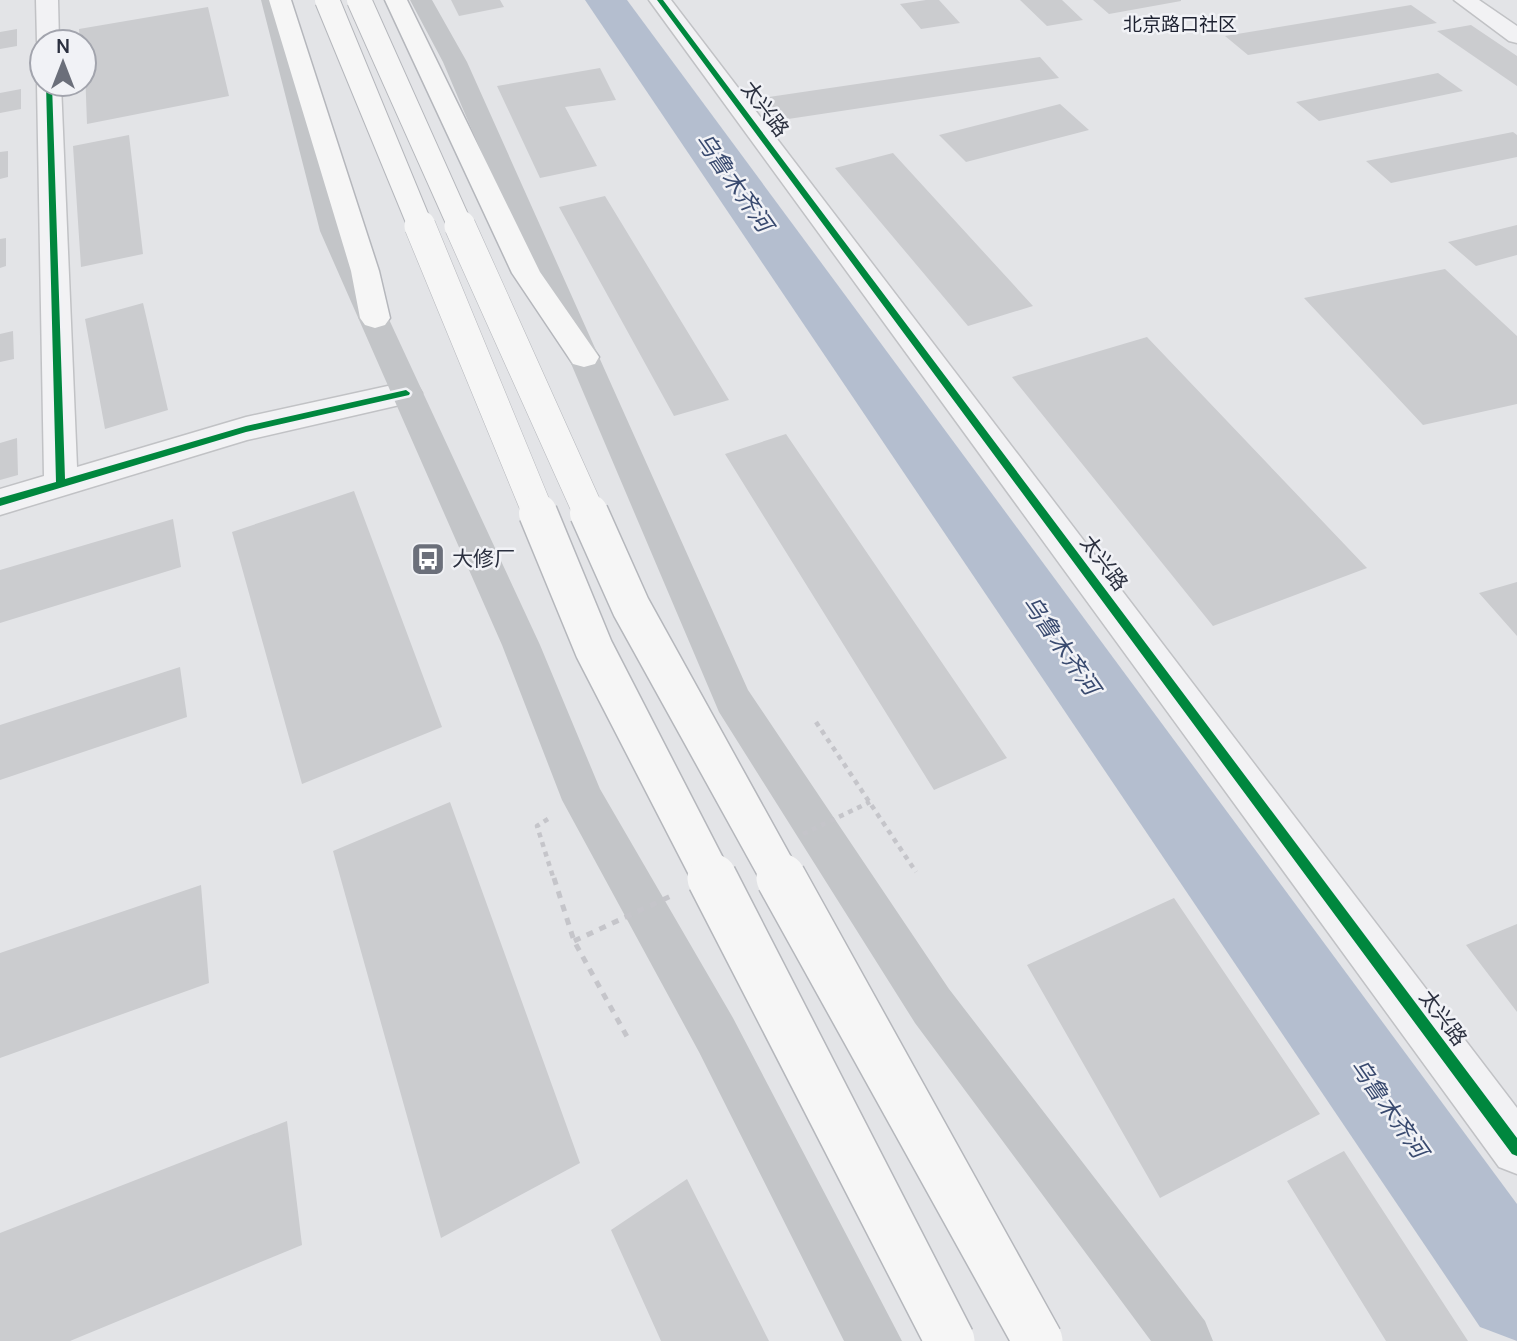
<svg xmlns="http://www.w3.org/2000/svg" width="1517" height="1341" font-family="Manrope,'Noto Sans SC',sans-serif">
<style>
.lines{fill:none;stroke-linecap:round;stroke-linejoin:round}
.river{fill:#b4becf;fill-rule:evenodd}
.building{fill:#cbcccf}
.street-casing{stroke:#c1c2c5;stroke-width:3}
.highway-casing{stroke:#b5b7bc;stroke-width:3}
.path-far1{stroke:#c5c5ca;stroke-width:4.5;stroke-dasharray:5 5;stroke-linecap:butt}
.path{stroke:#c5c5ca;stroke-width:5;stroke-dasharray:7 7;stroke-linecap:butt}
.street{fill:#f2f2f4;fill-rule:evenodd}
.secondary{fill:#c3c5c8;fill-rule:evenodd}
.highway{fill:#f6f6f6;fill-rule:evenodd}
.highway-bridge-far3-casing{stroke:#b5b7bc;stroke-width:26;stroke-linecap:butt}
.highway-bridge-far2-casing{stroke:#b5b7bc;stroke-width:32;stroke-linecap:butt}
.highway-bridge-far1-casing{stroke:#b5b7bc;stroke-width:41;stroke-linecap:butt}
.highway-bridge-casing{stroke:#b5b7bc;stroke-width:52;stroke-linecap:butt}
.path-bridge-far1{stroke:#c5c5ca;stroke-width:4.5;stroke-dasharray:5 5;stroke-linecap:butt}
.path-bridge{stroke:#c5c5ca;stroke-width:5;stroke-dasharray:7 7;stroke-linecap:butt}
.highway-bridge-far3{stroke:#f6f6f6;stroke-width:24}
.highway-bridge-far2{stroke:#f6f6f6;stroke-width:31}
.highway-bridge-far1{stroke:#f6f6f6;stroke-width:38}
.highway-bridge{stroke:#f6f6f6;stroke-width:49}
.cycleway-casing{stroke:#f1f2f6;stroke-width:5}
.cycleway{fill:#00873e;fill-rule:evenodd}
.labels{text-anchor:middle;stroke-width:5;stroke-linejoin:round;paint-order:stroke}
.far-neighbourhood-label{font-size:19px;fill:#1d2130;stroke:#f1f2f6}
.street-label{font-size:21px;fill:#2b303f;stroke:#f1f2f6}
.poi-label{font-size:21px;fill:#2b303f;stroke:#f1f2f6;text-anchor:start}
.water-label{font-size:23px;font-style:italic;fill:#394a6f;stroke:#f1f2f6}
</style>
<rect width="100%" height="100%" fill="#e3e4e7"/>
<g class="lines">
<!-- river -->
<path class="river" d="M585,0H627L1517,1204V1341L1480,1327Z"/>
</g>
<!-- building -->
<path class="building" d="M451,0H500L504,7L459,16Z
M926,0H939L960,23L921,29L900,4Z
M1020,0H1062L1083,20L1047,26Z
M1093,0H1181V1L1109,14Z
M1411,5L1437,23L1248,55L1225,36Z
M208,7L229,96L87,124L84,42H80L79,29Z
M1471,25L1517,56V86L1437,31Z
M17,29V46L0,49V32Z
M1040,57L1059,78L775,121L762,98Z
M600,68L616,100L565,107L597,166L540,178L497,86Z
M1438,73L1463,91L1319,121L1296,102Z
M21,89V109L0,113V93Z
M1060,104L1089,130L966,162L939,135Z
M1513,132L1517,135V157L1391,183L1366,161Z
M129,135L143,254L81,267L73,146Z
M8,151V177L0,179V152Z
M893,153L1033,306L968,326L835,168Z
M605,196L729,400L674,416L559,207Z
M1517,225V255L1476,266L1448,242Z
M6,238V266L0,268V239Z
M1445,269L1517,336V404L1423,425L1304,298Z
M143,303L168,410L105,429L85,319Z
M13,331L14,359L0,362V334Z
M1147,337L1367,568L1213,626L1012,377Z
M786,434L1007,758L934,790L725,454Z
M17,438L18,475L0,480V443Z
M354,491L442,727L302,784L232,532Z
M173,519L181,567L0,623V570Z
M1517,582V636L1479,593Z
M180,667L187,717L0,780V725Z
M450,802L580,1163L441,1238L333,851Z
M201,885L209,983L0,1058V953Z
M1174,898L1320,1114L1160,1198L1027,965Z
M1517,924V1012L1466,945Z
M287,1121L302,1245L70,1341H0V1233Z
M1344,1151L1468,1341H1386L1287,1181Z
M687,1179L769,1341H661L611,1230Z"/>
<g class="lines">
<!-- street casing -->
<g class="street-casing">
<path id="street" d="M36,0H58L59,42H42V47L37,42Z
M649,0H671L1517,1108V1174L1499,1167Z
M1454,0H1479L1517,26V43L1509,41Z
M42,79V84H61L77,467L246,417L406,382L417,385L422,393L417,401L247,440L0,515V489L44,476L37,84Z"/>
</g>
<!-- highway casing -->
<g class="highway-casing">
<path id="highway" d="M269,0H291L379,271L390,318L385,325L375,328L365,325L360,318L351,271Z
M385,0H407L540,272L599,357L595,364L584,367L573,364L512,273Z"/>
</g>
<!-- path-far1 -->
<path class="path-far1" d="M816,722L916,872
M548,819L537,826L554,880"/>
<!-- path -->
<path class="path" d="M554,878L574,941L630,1042"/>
<!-- street -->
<use href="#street" class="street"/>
<!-- secondary -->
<path class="secondary" d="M261,0H283L348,231L540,645L600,789L733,1018L902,1341H844L699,1052L562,800L502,645L320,231Z
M410,0H432L467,62L748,690L949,989L1205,1321L1213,1341H1151L915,1023L719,712L443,62Z"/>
<!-- highway -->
<use href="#highway" class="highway"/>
<!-- highway-bridge-far3 casing -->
<g class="highway-bridge-far3-casing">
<path id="highway-bridge-far3" d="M327,0L421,228
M359,0L461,228"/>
</g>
<!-- highway-bridge-far2 casing -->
<g class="highway-bridge-far2-casing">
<path id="highway-bridge-far2" d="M420,226L539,515
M460,226L590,515"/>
</g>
<!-- highway-bridge-far1 casing -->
<g class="highway-bridge-far1-casing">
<path id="highway-bridge-far1" d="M538,513L594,649L713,880
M589,513L631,607L782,880"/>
</g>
<!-- highway-bridge casing -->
<g class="highway-bridge-casing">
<path id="highway-bridge" d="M712,878L950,1341
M781,878L1038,1341"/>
</g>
<!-- path-bridge-far1 -->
<path class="path-bridge-far1" d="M803,834L870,802"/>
<!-- path-bridge -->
<path class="path-bridge" d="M574,941L671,896"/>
<!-- highway-bridge-far3 -->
<use href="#highway-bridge-far3" class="highway-bridge-far3"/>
<!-- highway-bridge-far2 -->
<use href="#highway-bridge-far2" class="highway-bridge-far2"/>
<!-- highway-bridge-far1 -->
<use href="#highway-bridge-far1" class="highway-bridge-far1"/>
<!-- highway-bridge -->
<use href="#highway-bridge" class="highway-bridge"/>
<!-- cycleway casing -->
<g class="cycleway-casing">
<path id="cycleway" d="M657,0H663L1517,1138V1156L1512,1154Z
M46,84H52L65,479L246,426L406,390L410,393L409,395L246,432L0,506V498L56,482Z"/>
</g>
<!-- cycleway -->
<use href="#cycleway" class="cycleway"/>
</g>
<!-- icons -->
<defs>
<g id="bus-square" transform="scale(1.75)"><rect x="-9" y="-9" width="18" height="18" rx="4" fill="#6b6f7a" stroke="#f1f2f6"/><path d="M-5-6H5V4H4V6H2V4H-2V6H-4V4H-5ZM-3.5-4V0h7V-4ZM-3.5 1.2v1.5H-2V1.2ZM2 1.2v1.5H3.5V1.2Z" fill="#fff"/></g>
</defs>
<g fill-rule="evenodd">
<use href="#bus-square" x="428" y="559"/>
</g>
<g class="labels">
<!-- far-neighbourhood labels -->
<g class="far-neighbourhood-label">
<text x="1180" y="31">北京路口社区</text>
</g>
<!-- street labels -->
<g class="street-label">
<text transform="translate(765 109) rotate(53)" y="7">太兴路</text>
<text transform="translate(1104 563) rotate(53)" y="7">太兴路</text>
<text transform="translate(1443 1018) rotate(53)" y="7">太兴路</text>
</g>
<!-- poi labels -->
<g class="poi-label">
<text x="452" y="566">大修厂</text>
</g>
<!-- water labels -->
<g class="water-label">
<text transform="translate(734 182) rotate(55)" y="8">乌鲁木齐河</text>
<text transform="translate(1061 645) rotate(55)" y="8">乌鲁木齐河</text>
<text transform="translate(1389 1108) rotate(55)" y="8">乌鲁木齐河</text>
</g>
</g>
<!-- north arrow -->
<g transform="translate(63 63)"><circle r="33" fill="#f1f2f6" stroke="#a2a4ad" stroke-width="2"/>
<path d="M0-5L12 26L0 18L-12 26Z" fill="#6b6f7a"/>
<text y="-10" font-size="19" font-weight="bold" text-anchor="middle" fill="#2b303f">N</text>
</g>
</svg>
